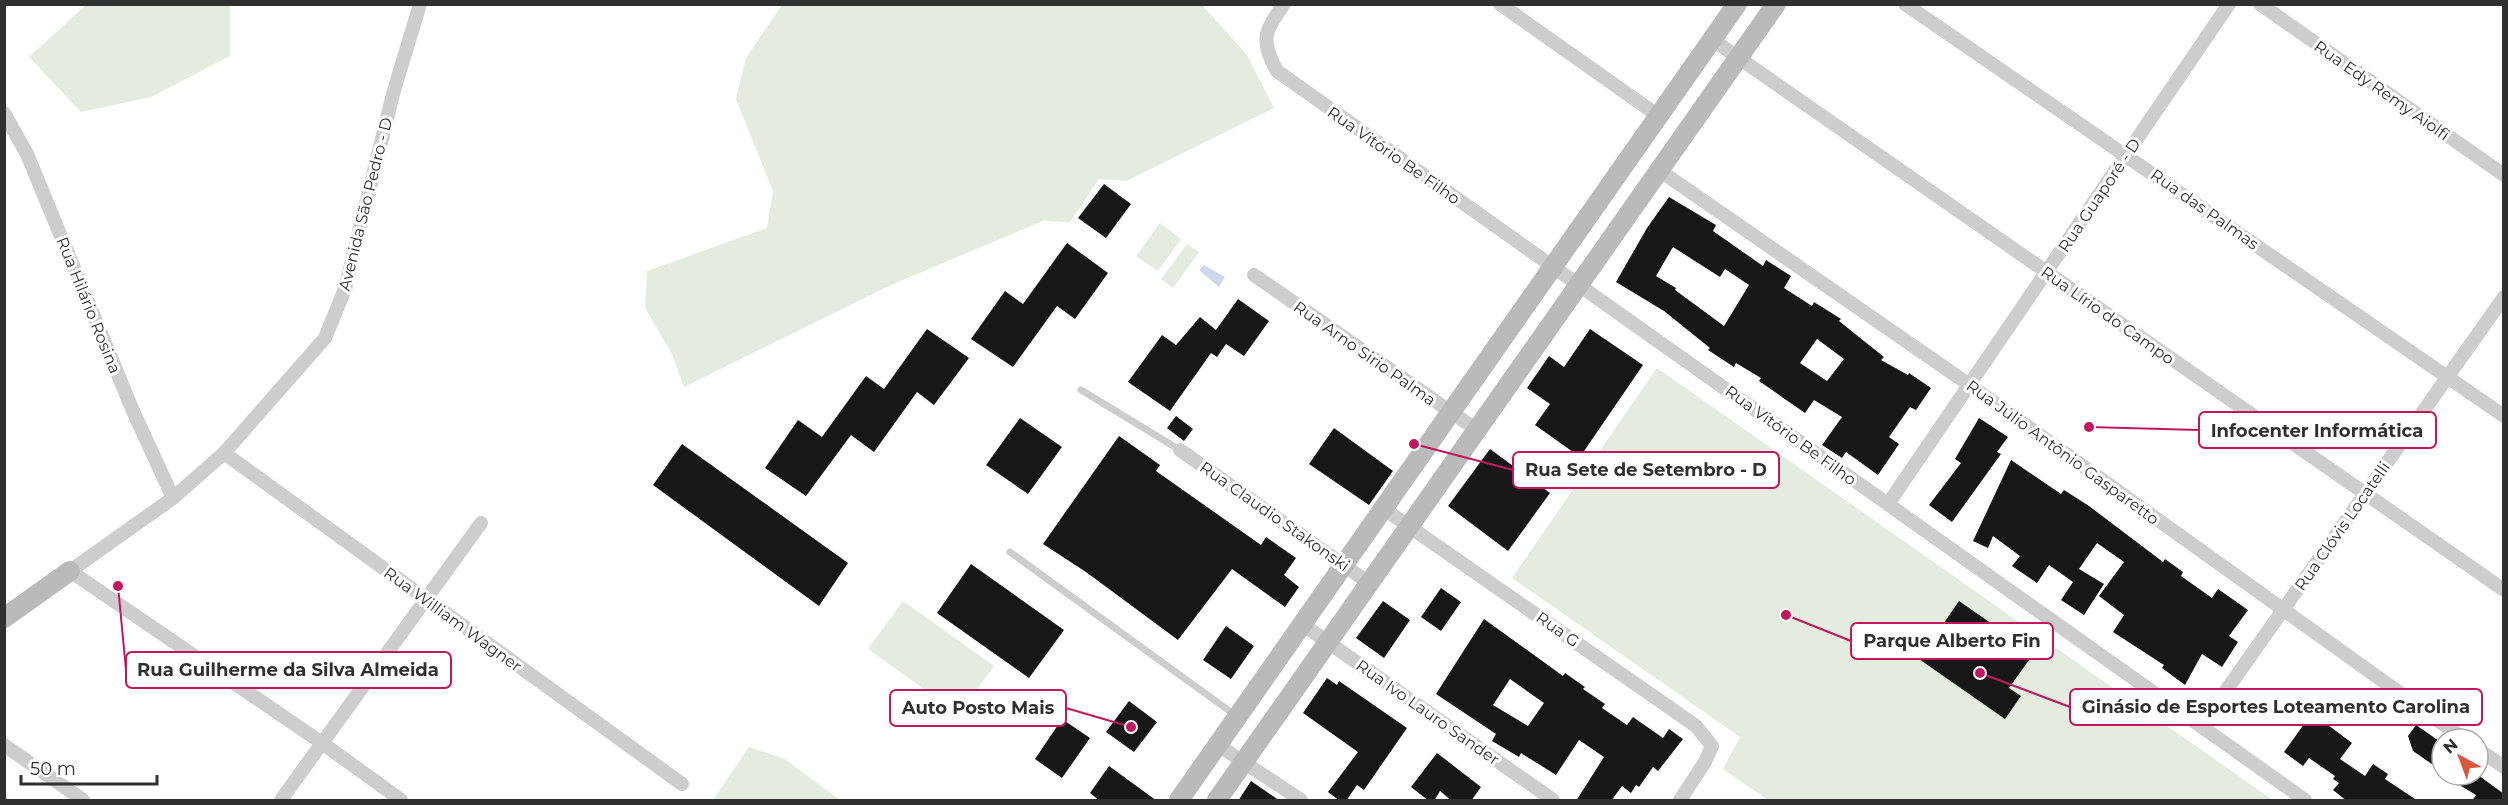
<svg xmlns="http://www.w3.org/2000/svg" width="2508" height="805" font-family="Montserrat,sans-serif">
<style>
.green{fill:#e3ecdf}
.water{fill:#cdd8ea}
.building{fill:#171717;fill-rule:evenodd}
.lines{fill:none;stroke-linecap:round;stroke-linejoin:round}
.lane{stroke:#cdcdcd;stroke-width:7}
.street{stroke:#cdcdcd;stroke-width:14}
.secondary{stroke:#bababa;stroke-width:20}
.labels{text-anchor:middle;stroke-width:6;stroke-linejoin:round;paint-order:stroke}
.street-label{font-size:16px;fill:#303030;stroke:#fff}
.leader{fill:none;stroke:#c2185b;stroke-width:2}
.callout-dot{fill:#c2185b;stroke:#fff;stroke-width:2}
.callout{fill:#fff;stroke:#c2185b;stroke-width:2}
.callout-label{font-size:18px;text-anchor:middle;font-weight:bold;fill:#303030}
</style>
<rect width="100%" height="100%" fill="#fff"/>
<!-- green -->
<path class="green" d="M86,5H230V56L151,97L81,112L29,57Z
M782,5H1202L1247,55L1274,108L1126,181L1099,179L1070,222L1043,221L891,285L684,387L672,354L645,308L647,271L767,228L773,191L736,99L746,58Z
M1160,223L1181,239L1158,271L1136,256Z
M1187,244L1199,252L1173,288L1161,279Z
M1657,368L2273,800H1768L1723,769L1740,737L1512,578Z
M903,601L994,666L959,714L868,649Z
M749,747L785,759L840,800H713Z"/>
<!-- water -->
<path class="water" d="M1204,265L1225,277L1219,287L1199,270Z"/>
<!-- building -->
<path class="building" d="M1104,184L1131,204L1106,238L1078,218Z
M1669,197L1716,225L1713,231L1763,266L1766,260L1791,276L1784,288L1812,306L1814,302L1841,319L1839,321L1884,357L1881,360L1908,375L1909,373L1931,388L1916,410L1910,407L1889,437L1899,444L1878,475L1846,452L1842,458L1822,445L1842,417L1814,400L1805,413L1759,381L1761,378L1736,363L1734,367L1708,350L1710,348L1664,311L1616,282L1647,228ZM1673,247L1720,277L1725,269L1749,285L1724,326L1675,290L1676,288L1656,276ZM1817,339L1844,359L1827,381L1800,363Z
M1067,243L1108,273L1075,319L1057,306L1013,367L971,339L1005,291L1023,304Z
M1238,299L1269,321L1244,356L1226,344L1217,357L1211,353L1170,411L1128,382L1162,335L1176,345L1200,317L1216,330Z
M927,329L969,358L934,405L917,392L874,452L851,435L806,496L765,468L798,420L822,437L866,376L884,389Z
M1590,329L1643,365L1580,457L1535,425L1550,404L1527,388L1549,356L1564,367Z
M1176,416L1193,429L1184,441L1167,428Z
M1020,418L1062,447L1028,494L986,465Z
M1979,418L2008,437L1997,452L2001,454L1952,522L1929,505L1961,463L1955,459Z
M1334,428L1393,471L1369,505L1309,464Z
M1119,436L1160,465L1156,471L1261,545L1266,537L1296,558L1284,575L1299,587L1285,607L1232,569L1178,640L1086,572L1043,544Z
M682,444L848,563L819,606L653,485Z
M1490,449L1550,493L1508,551L1448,506Z
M2011,460L2061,494L2064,490L2089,506L2163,562L2165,559L2183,572L2181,576L2212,598L2218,589L2248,610L2229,636L2238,642L2222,667L2202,654L2185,685L2162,668L2164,665L2113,632L2124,615L2099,596L2124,562L2097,543L2079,569L2104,584L2084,615L2061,600L2073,582L2049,565L2037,583L2012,566L2020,556L1993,536L1988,548L1973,541Z
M971,564L1064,630L1029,678L937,613Z
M1441,588L1461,602L1441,631L1421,617Z
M1383,601L1410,620L1384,658L1356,638Z
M1959,601L2034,653L2009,688L2021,696L2005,719L1919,659Z
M1484,619L1563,676L1565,673L1585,687L1583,689L1605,704L1602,708L1627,725L1633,717L1663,738L1669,729L1683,739L1658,771L1653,767L1639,787L1636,785L1631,793L1622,786L1611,801H1576L1604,757L1579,740L1556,775L1521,753L1519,757L1492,741L1496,734L1436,694ZM1510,679L1544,703L1528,726L1493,705Z
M1226,626L1254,646L1231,679L1203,660Z
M1327,678L1337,685L1339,681L1407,728L1364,790L1357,785L1346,801H1340L1328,792L1358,752L1303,713Z
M1129,701L1157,722L1134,752L1106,732Z
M2312,713L2352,743L2340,759L2365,776L2373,764L2388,774L2385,779L2418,801H2347L2333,790L2339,783L2333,779L2335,776L2309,758L2303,766L2284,752Z
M1062,719L1090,738L1062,778L1035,759Z
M2416,725L2442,743V771L2413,751L2408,736Z
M1437,753L1481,787L1471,801H1452L1440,791L1434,801H1429L1411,787Z
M1109,766L1157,801H1100L1090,793Z
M2443,775H2478L2504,794V801H2472L2476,795Z
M1251,781L1280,801H1238Z"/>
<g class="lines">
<!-- lane -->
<path class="lane" d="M1081,390L1180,450
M1010,552L1235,715"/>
<!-- street -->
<path class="street" d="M1284,4C1264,33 1260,39 1277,71L2305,800
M1500,4L1660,117
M1905,4L2504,416
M2260,4L2504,175
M1713,40L2504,590
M4,113L27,154L133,411L173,498
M1659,170L1971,386L2464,739
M1254,275L1477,430
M1180,450L1369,583
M224,453L682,784
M1888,504L2229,4
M1384,509L1696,726L1712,746L1705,762L1680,800
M1302,624L1553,800
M2201,726L2504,297
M4,745L83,800
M1218,745L1301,800
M2478,749L2504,767
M281,800L481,523
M401,800L322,743L70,571L173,498L224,453L325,338L345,289L393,94L420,4"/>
<!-- secondary -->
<path class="secondary" d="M4,618L70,571
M1179,800L1737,4
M1217,800L1776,4"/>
</g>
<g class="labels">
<!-- street labels -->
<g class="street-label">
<text transform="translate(2382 90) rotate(35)" y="6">Rua Edy Remy Aiolfi</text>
<text transform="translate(1394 155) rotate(35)" y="6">Rua Vitório Be Filho</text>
<text transform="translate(2099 195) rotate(-56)" y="6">Rua Guaporé - D</text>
<text transform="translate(365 204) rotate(-76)" y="6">Avenida São Pedro - D</text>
<text transform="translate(2205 209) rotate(35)" y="6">Rua das Palmas</text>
<text transform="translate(89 305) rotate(68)" y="6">Rua Hilário Rosina</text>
<text transform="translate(2108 315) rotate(35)" y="6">Rua Lírio do Campo</text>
<text transform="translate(1365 353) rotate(35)" y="6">Rua Arno Sirio Palma</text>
<text transform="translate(1791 435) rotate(36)" y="6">Rua Vitório Be Filho</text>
<text transform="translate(2063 452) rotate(36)" y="6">Rua Júlio Antônio Gasparetto</text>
<text transform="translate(1275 516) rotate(35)" y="6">Rua Claudio Stakonski</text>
<text transform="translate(2342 526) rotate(-55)" y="6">Rua Clóvis Locatelli</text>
<text transform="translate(453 619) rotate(36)" y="6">Rua William Wagner</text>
<text transform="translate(1558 629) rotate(35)" y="6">Rua G</text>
<text transform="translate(1428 712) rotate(35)" y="6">Rua Ivo Lauro Sander</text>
</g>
</g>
<!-- callouts -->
<path class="leader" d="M2089 427L2199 430M1414 444L1513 470M1786 615L1851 641M118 586L126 670M1980 673L2070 707M1131 727L1066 708"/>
<g class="callout-dot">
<circle cx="2089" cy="427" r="6"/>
<circle cx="1414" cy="444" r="6"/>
<circle cx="1786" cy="615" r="6"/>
<circle cx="118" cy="586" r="6"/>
<circle cx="1980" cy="673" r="6"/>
<circle cx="1131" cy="727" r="6"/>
</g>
<g class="callout">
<rect x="2199" y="412" width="237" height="36" rx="6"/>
<rect x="1513" y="452" width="266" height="36" rx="6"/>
<rect x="1851" y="623" width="202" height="36" rx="6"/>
<rect x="126" y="652" width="325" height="36" rx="6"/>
<rect x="2070" y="689" width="412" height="36" rx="6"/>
<rect x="890" y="690" width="176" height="36" rx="6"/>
</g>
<g class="callout-label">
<text x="2317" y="437">Infocenter Informática</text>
<text x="1646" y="476">Rua Sete de Setembro - D</text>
<text x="1952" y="647">Parque Alberto Fin</text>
<text x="288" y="676">Rua Guilherme da Silva Almeida</text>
<text x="2276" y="713">Ginásio de Esportes Loteamento Carolina</text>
<text x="978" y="714">Auto Posto Mais</text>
</g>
<!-- border -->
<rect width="2508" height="805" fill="none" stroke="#303030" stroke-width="12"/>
<!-- north arrow -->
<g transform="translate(2460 757) rotate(319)"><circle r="28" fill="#ffffff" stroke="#acacac" stroke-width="1.5"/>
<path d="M0-4.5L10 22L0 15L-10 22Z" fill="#da563f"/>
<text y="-9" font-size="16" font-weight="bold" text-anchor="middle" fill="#303030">N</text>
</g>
<!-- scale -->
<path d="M21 775v9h136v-9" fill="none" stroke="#303030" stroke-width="3"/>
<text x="30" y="775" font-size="18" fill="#303030" stroke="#ffffff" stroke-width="4.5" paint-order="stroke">50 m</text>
</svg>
